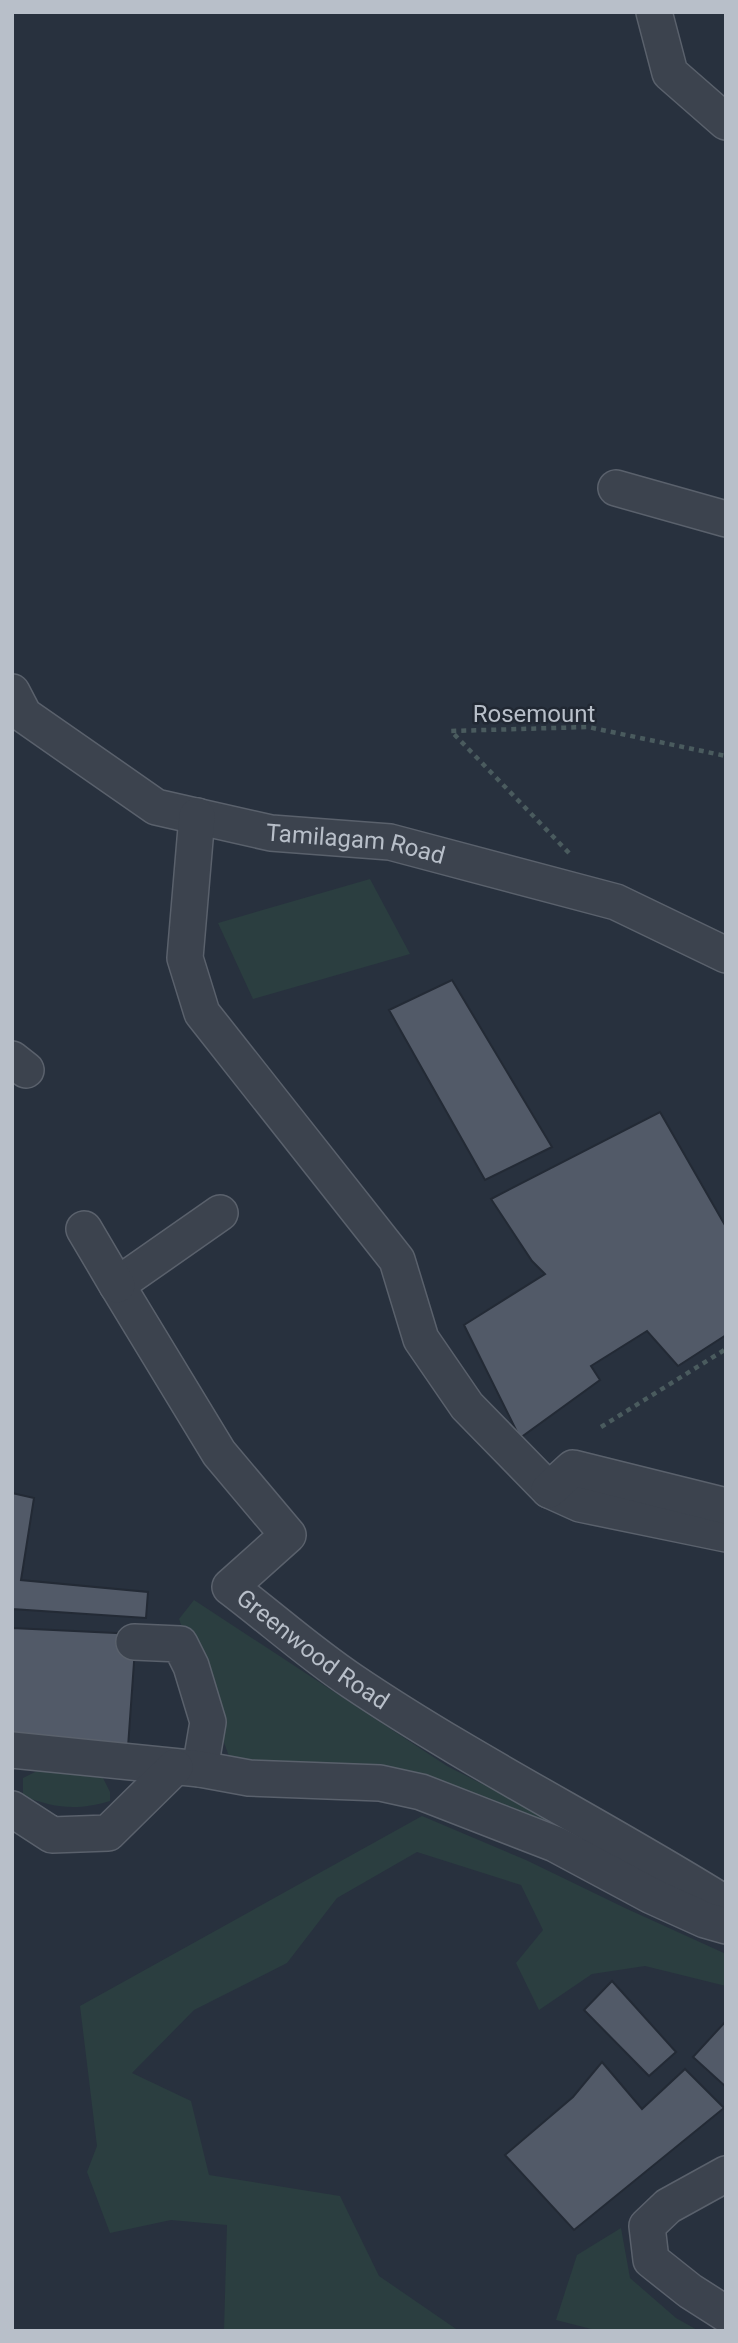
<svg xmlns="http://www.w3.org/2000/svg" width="738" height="2343" font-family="Roboto,sans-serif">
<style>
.green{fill:#2b3e40}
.building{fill:#525a68;stroke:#232a35;stroke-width:2}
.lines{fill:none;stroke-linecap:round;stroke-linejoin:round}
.minor-casing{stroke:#5a616c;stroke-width:38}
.path{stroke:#4a5b5e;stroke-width:4.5;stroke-dasharray:5 5;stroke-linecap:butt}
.minor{stroke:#3c434e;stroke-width:35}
.labels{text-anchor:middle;stroke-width:5;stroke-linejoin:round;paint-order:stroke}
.street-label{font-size:24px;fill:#b8bfc9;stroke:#212833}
</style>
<rect width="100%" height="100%" fill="#28313e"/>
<!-- green -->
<path class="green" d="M370,879L410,954L253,999L218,923Z
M194,1600L447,1766L726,1909L498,1814L230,1759L179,1619Z
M39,1770L102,1776L110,1792V1801C76,1811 55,1808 23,1796V1778Z
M422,1816L526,1860L625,1908L726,1954V1986L645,1966L592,1974L539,2010L516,1963L543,1930L521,1885L417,1852L337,1898L287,1963L194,2010L132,2073L191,2101L209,2175L340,2196L379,2276L459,2331H224L227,2225L171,2220L110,2233L87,2172L97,2146L80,2006Z
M621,2228L630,2278L676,2318L699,2331H599L556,2320L577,2255Z"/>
<!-- building -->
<path class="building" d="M452,980L552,1147L485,1180L389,1010Z
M660,1112L726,1227V1335L678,1366L647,1331L591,1366L600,1380L520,1438L464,1325L545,1274L532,1261L491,1199Z
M12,1493L34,1498L21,1580L148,1592L146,1618L12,1609Z
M12,1628L136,1634L128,1747L12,1741Z
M612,1981L676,2052L649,2076L584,2010Z
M726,2021V2087L693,2057Z
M602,2062L642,2109L685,2069L724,2108L574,2230L505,2155L573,2097Z"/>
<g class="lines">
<!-- minor casing -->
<g class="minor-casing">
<g id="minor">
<path d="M654,12L670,73L726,122"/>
<path d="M616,488L726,519"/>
<path id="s1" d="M12,692L24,715L156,807L271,833L390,842L616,902L726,955"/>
<path d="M197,816L185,958L202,1013L397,1260L421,1339L467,1406L549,1490L580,1504L726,1534"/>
<path d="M12,1059L26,1070"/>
<path id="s2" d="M220,1213L117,1285L219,1453L288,1535L230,1587C271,1618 310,1653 352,1681C472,1762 603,1827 726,1904"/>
<path d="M84,1229L117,1285"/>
<path d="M549,1490L573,1468L726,1506"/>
<path d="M134,1642L180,1644L191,1666L208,1722L200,1769"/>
<path d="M12,1750L200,1769L249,1778L380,1783L421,1792L555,1844L652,1896L705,1920L726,1926"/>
<path d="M12,1809L52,1835L108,1833L175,1767"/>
<path d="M726,2174L668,2206L647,2226L651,2260L690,2291L726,2314"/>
</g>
</g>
<!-- path -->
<path class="path" d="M569,853L451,731L588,727L726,756
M601,1427L726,1349"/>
<!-- minor -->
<use href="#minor" class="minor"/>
</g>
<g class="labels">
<!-- street labels -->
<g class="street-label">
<text x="534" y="722">Rosemount</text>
<text dy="8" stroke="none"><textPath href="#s1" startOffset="390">Tamilagam Road</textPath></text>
<text dy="8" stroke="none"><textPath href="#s2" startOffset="611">Greenwood Road</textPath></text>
</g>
</g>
<!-- border -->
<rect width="738" height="2343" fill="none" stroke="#b8bfc9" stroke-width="28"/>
</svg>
